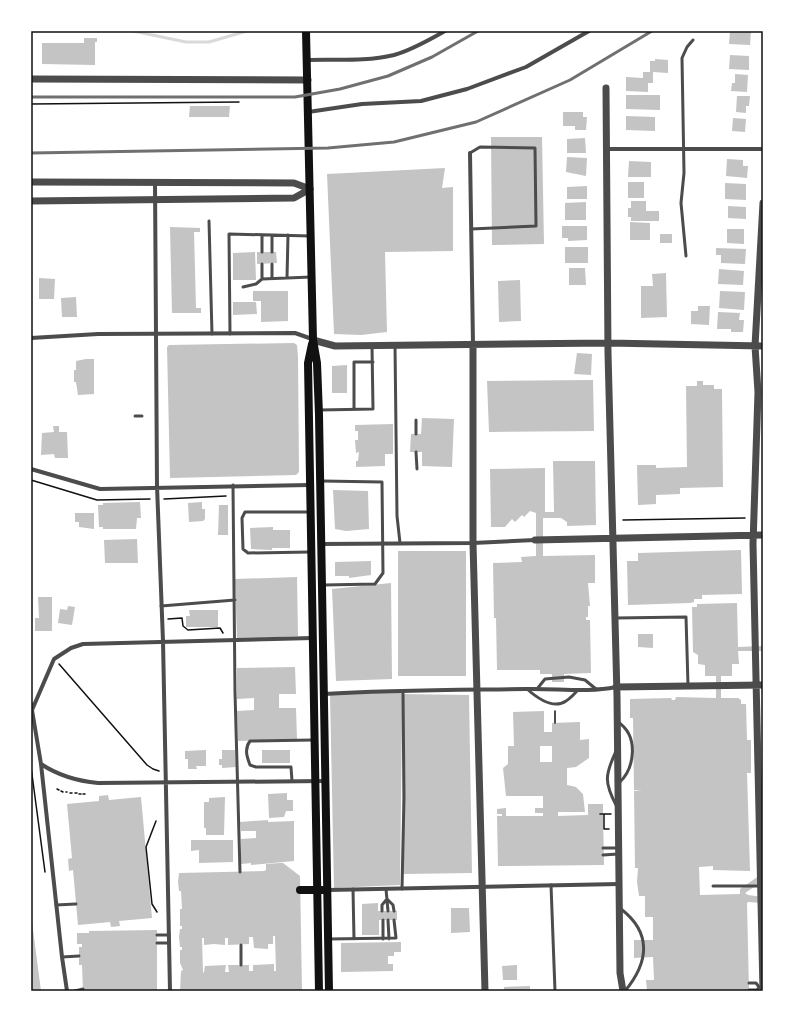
<svg xmlns="http://www.w3.org/2000/svg" width="794" height="1022" font-family="'Roboto Condensed',sans-serif">
<style>
.lines{fill:none;stroke-linecap:round;stroke-linejoin:round}
.stream{stroke:#d9d9d9;stroke-width:3}
.building{fill:#c4c4c4;fill-rule:evenodd}
.path{stroke:#111;stroke-width:1.5}
.service{stroke:#4c4c4c;stroke-width:3}
.minor{stroke:#4c4c4c;stroke-width:4}
.tertiary{stroke:#4c4c4c;stroke-width:7}
.secondary{stroke:#111;stroke-width:8}
.rail{stroke:#707070;stroke-width:3}
.neatline{fill:none;stroke:#111;stroke-width:1.5}
</style>
<rect width="100%" height="100%" fill="#fff"/>
<g class="lines">
<!-- stream -->
<path class="stream" d="M133,31L186,42H209L247,31"/>
</g>
<!-- building -->
<path class="building" d="M730,31H751L750,45L729,44Z
M84,38H97V42H95V65L42,64V43H84Z
M730,55L749,56V70L729,69Z
M655,59L668,60V73L653,72V83H648V92L626,91V77L643,78V72H650V61H655Z
M735,74L748,75L747,92L731,91L732,83H735Z
M626,95H660V110L626,109Z
M737,96H750L749,106H746V113L736,112Z
M190,106H230L229,117H189Z
M563,112H583V117H587L586,130H575V126H563Z
M626,116L655,117V131L626,130Z
M733,118L746,119L745,132L732,131Z
M491,137H542L544,244L492,245Z
M585,138L586,153H567V139Z
M567,157L587,158L586,176L566,172Z
M727,159L743,160V166H748L747,178L726,176Z
M629,161L651,162V177H628Z
M445,168L442,188L453,187V251L385,252L387,332L361,335L334,334L327,174Z
M628,182H644V198H628Z
M725,183L746,184V200L725,199Z
M587,186V199H567V187Z
M631,201H646V211H659V221H631V217H628V208H631Z
M586,202V220H565V203Z
M728,206L746,207V219L728,218Z
M630,222L650,223V240H630Z
M562,226H587V240L568,241V238H562Z
M170,227L200,228V232H194L196,308H201V313H172Z
M727,229H744V244L727,243Z
M660,234H672V243H660Z
M565,247H588V263H565Z
M716,248L746,249L745,264L721,263V255H716Z
M255,252L256,280H233V253Z
M257,252H276L277,263L257,264Z
M569,268H585L586,285H569Z
M719,269L744,271L743,285L718,284Z
M666,273L667,317L641,318V286H653L652,274Z
M39,278L55,279L54,299H39Z
M520,280L521,321L499,322L498,281Z
M253,291H288V321L261,322V301H253Z
M720,291L745,292L744,310L719,308Z
M76,297L77,317H62L61,298Z
M233,302H256L257,314L233,315Z
M698,306H710L709,325L691,324V311H698Z
M718,312L740,313L739,320H744L743,332H731V329H717Z
M294,343L297,345L298,357L299,472L296,475L170,478L167,347L169,345Z
M577,353L592,354L591,375L574,374Z
M86,359H94V394L78,395L76,382H74V370H76V361Z
M347,365V393H332V366Z
M593,380L594,431L489,432L487,381Z
M697,381H703V385H714V389H722L723,487L680,488V494L656,495V504L638,505L637,465H656V468L687,467L686,386H697Z
M422,418L454,419L452,467L422,466V452H410L411,434H421Z
M393,424V454H385V466L356,467V461H358L359,452L356,453L355,440H358V431H355V425Z
M53,426H59V432H67L68,458H55L54,454L41,455L42,433L54,432Z
M553,461H595L596,525L567,526V522L561,518H543V556L595,555V583H588L590,606H588V617H586V620H590L591,673L564,674V682H552V674H540V670H497L496,618H494L493,563L522,562L521,557L536,556V513L530,511L524,517L522,515L515,522L512,519L505,527H491L490,469L545,468V512H554Z
M333,490L368,491L369,529L346,531L335,529Z
M140,502L141,518H137L136,529H103V527H99L98,505H103V503Z
M202,502V509H205V519L203,521L189,522L188,503Z
M219,505H228V535H218Z
M75,513H94V529L79,527V522H75Z
M273,527V530H290V548H272V550L251,549L250,528Z
M137,539L138,563H105L104,540Z
M741,550L742,594L702,595V599H694V602L690,603L628,605L627,561H638V553Z
M398,551H466V676H398Z
M371,561V575L349,578V576H335V562Z
M297,577L298,636L237,639L235,579Z
M391,583L392,679L336,681L332,589Z
M38,597H52V631H35V618H39Z
M737,603L738,647L763,646V651H738L739,664H732V676H721V698H738L741,700V704H746L747,740H751V773H747L750,871L713,870V866L699,867L700,895L740,894V889L763,873V881L745,893L748,895L763,897V903L748,902L747,903L749,991H647L646,980H654L653,957L634,958V940H653V917H645V896H639L637,882L638,868H635L634,791H642L634,790L633,718H630V699L671,698L672,700H675L676,697L716,698V676H705V665L698,664V655L693,652L692,607H697V604Z
M68,606L75,607L72,625L58,623L60,609L67,610Z
M189,610H218V627H186V616H190Z
M638,634H653V648L638,647Z
M295,667L296,694H279V708H296L297,739L238,741L237,711L254,710V698L237,699V668Z
M403,692V694L469,695L472,873L403,874L402,716L400,885L334,888L330,694Z
M544,711V732H552V723L580,722V740L589,739V758L576,767L567,768V785L576,787L583,794L585,812H558V816L588,815V804H603V813H601V815H603L604,865L498,866L497,816H502V814H497V809L506,808V816H543V813H535V808H543V796H506L503,768L508,764V746H514L513,712ZM540,746H552V762H540Z
M206,750V766H196L197,769H188V759H185V751Z
M222,750H235L236,767L222,768V765H219V759H222Z
M262,750H290V763H262Z
M287,793V800H293V811H286L284,817L269,818L268,794Z
M108,795L109,800L141,797L152,918L119,921L120,926L111,927L110,922L78,925L73,870L69,871L68,859L72,858L67,804L99,801V796Z
M225,797L224,835H206V828H204V802H209V798Z
M268,820V822L294,821V861L251,865V863L241,864V839L256,838V831H241L240,822Z
M191,840H233V862L199,863V850L191,851Z
M280,863H283L300,876L302,991H180L181,971L183,970L180,963V950H182V947H180L179,937L180,929H182V926H180V909H182L181,891H179L178,882L179,873L264,871L266,870V864ZM273,936H275L276,971H274V964L253,965V971H249V965H228L229,972H225L226,965L205,966L204,972L203,973L202,938H204V945L214,944L225,945V938H228V945L249,944V937H253L254,948L268,949V944H273Z
M378,903V911H397V920H379V935H362V904Z
M451,908H469L470,932L451,933Z
M31,922H32L41,991H31Z
M157,930V991H83L82,965H79V947H82V944H77V933H89V931Z
M401,942V952H394V956H388V964H393V971L341,972V943Z
M517,965V980H503L502,966Z
M530,986V991H504V987Z"/>
<g class="lines">
<!-- path -->
<path class="path" d="M31,104L239,102
M31,480L97,500L150,499
M164,499L226,496
M623,520L745,518
M168,619L182,618L183,626L188,630L220,628L223,633
M59,664L147,765L153,769L159,771
M555,711V723
M31,767L45,872
M57,789L59,790
M61,791L63,792
M66,792H67
M70,793H72
M75,793H77
M79,794H81
M83,794H85
M600,814H611
M604,814V829H609
M156,821L146,847L152,904L157,912"/>
<!-- service -->
<path class="service" d="M470,153L480,147L535,148L536,226L471,229
M209,221L212,334
M262,235V252
M272,235V252
M686,256L681,203L684,173L682,58L687,47L693,40
M272,278V264
M287,278L311,277
M262,279V264
M243,287L256,284L262,279L287,278L288,235
M230,334L229,234L310,236
M395,345L397,516L400,543
M354,409V362H373
M320,410L373,409L372,346
M135,416H142
M416,420V434
M416,452L417,469
M322,481L382,482L383,573L375,584L324,585
M233,485L235,692L240,872
M309,512H245L242,518L243,549L248,553L310,552
M161,606L235,600
M616,618L686,617L688,685
M527,689C536,697 553,710 566,701C571,698 574,694 578,690
M537,689L545,679L569,677L585,680L596,689
M618,722C639,736 635,768 619,783
M616,751C605,775 604,782 616,805
M292,781L291,767H256L250,765C247,757 244,749 250,741L313,740
M603,848H618
M603,855L618,854
M551,885L555,991
M713,886H761
M353,889L354,939
M386,889L388,911
M402,889L404,797L403,692
M387,899L393,905L394,911
M56,905L76,904
M621,909C652,933 649,962 625,991
M382,911V905L387,899
M383,920V939
M388,920L389,939
M157,935H169
M329,939L396,938L394,920
M157,943H169
M241,945V965
M62,957L79,956
M749,983H756L759,987H763
M749,990H757L759,987
M75,991L83,989"/>
<!-- minor -->
<path class="minor" d="M307,60C336,59 365,62 394,55C412,50 429,40 445,31
M308,112L362,104L421,101L467,89L526,67L589,31
M607,149H763
M470,153L473,344
M155,182L157,486L163,641L170,991
M31,338L98,334L295,333L312,339
M31,469L100,489L310,485
M321,544L473,543L535,540
M324,694C391,690 458,690 525,689C556,688 587,693 616,687
M31,704L41,764L62,957L67,991
M32,710L54,659L71,648L83,644L313,638
M41,764C59,776 77,781 98,783L325,781
M328,890L619,884"/>
<!-- tertiary -->
<path class="tertiary" d="M31,79L308,80
M606,88L608,353L617,696L620,973L623,991
M31,182L294,183L310,189
M31,201L294,198L310,189
M313,340L335,346L608,343L763,346
M473,344V543L485,991
M535,540L763,535
M616,687L763,685
M763,991L753,544L758,392L755,346L763,203"/>
<!-- secondary -->
<path class="secondary" d="M306,31L313,340L317,363L319,415L329,991
M312,344L308,363L319,991
M310,890H300H322"/>
<!-- rail -->
<path class="rail" d="M31,97H295L340,89L388,76L432,57L478,31
M31,153L328,148L394,142L476,122L570,80L652,31"/>
</g>
<!-- border -->
<rect width="794" height="1022" fill="none" stroke="#ffffff" stroke-width="64"/>
<rect x="32" y="32" width="730" height="958" class="neatline"/>
</svg>
